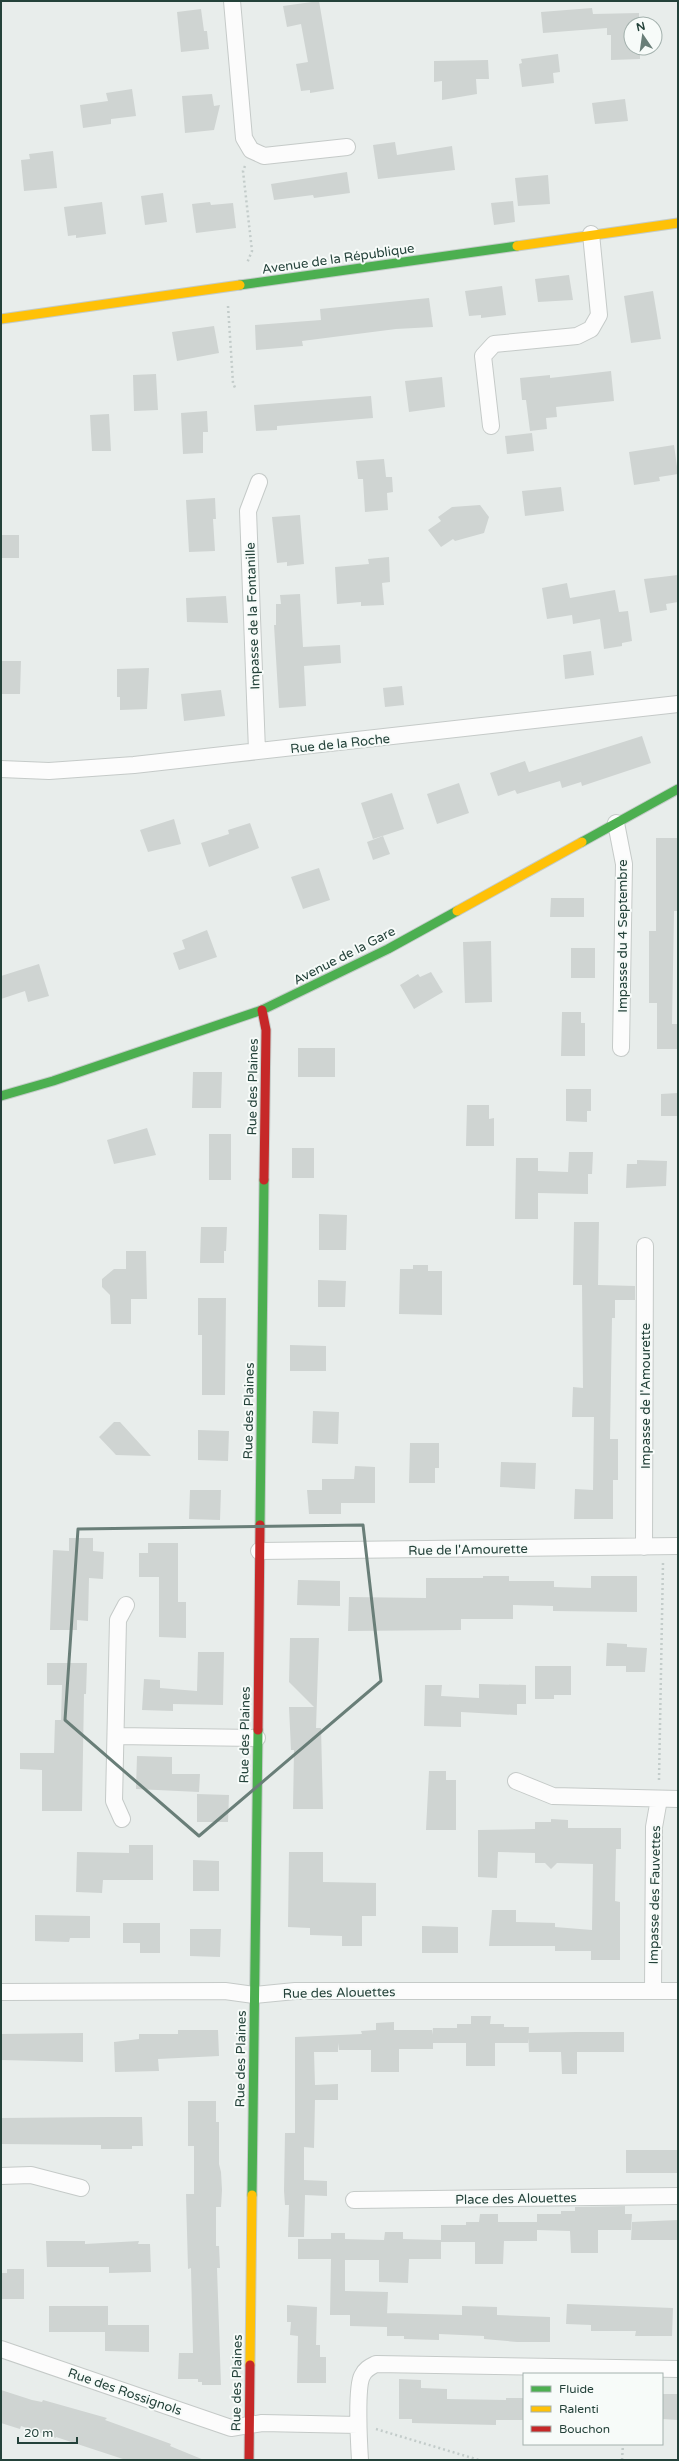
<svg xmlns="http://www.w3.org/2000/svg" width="679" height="2461" font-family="'Varela Round',sans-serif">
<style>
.building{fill:#cfd4d2}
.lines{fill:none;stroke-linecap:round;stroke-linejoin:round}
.street-casing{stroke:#c5cac8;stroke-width:18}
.fast-casing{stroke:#c3cbc8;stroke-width:11}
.slow-casing{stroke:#c3cbc8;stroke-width:11}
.jam-casing{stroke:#c3cbc8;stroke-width:11}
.path{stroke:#c3ccca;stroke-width:2.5;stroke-dasharray:2 3;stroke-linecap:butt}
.street{stroke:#fcfcfc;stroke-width:16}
.fast{stroke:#4caf50;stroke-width:9}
.slow{stroke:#ffc107;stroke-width:9}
.jam{stroke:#c62828;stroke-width:9}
.marked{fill:none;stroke:#697e78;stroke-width:3;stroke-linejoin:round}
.labels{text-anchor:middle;stroke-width:4;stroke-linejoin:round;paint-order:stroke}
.street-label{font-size:13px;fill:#24423a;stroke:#f7fbf9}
</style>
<rect width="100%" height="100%" fill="#e8edeb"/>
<!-- building -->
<path class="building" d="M319,1L334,89L310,93V90L301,91L296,64L308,62L301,24L287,27L283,6Z
M592,8L593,14L639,13V24H631V48H640V59L611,60V35H607V28L543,33L541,12Z
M201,9L204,31H207L209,49L181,52L177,12Z
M558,54L560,72L553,73L554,83L522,87L519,64L522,63L521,59Z
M488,60L489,79H476L477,94L442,100V81L434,82V61Z
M132,89L136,116L111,119V124L83,128L80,105L108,101L106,93Z
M212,94L214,106L220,105L214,130L185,133L182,96Z
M625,99L628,121L595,124L592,103Z
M395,142L397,155L452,146L455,170L378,179L373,145Z
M53,151L57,188L24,191L21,160L30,159L29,154Z
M347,172L350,193L314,198L313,195L274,200L271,184Z
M548,175L550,204L518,206L515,178Z
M163,193L167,222L145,225L141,196Z
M513,201L515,222L494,225L491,203Z
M102,202L106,234L76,238V235L68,236L64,207Z
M210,202L211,205L233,203L236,228L196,233L192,204Z
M569,275L573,300L538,302L535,279Z
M502,286L506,315L481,318V315L469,316L465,291Z
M653,291L661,339L631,343L624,296Z
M429,298L433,327L396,329L302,341L303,346L256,350L255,325L321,320L320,309Z
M214,326L219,353L177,361L172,332Z
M611,371L614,401L556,407L557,417L546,418L547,429L530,431L526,400H522L520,378L550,375V378Z
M156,374L158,410L134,411L133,375Z
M442,377L445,407L409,412L405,381Z
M371,396L373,418L277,426V430L256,431L254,405Z
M207,411L208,432H203V453L183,454L181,413Z
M109,414L111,451H92L90,415Z
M532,433L534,451L507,454L505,436Z
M674,445L678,474L659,477L660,481L634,485L629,452Z
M384,459L386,477H392L393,492L387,493L388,510L365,512L363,479H358L356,461Z
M561,487L564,511L525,516L522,491Z
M215,498L216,519H213L215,551L189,552L186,500Z
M480,505L489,517L484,533L455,541L453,539L441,547L428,530L441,521L438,517L452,507Z
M300,515L304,564L287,566V562L277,563L272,517Z
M1,535H19V558H1Z
M389,557L390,582L382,583L384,605L361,606V602L337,604L335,567L369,564L368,559Z
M678,575V602L666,604L667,610L650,613L644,579Z
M567,583L570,598L615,590L619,612L628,611L632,641L622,643V646L604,649L600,619L573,624L572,615L547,619L542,588Z
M300,594L303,647L340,645L341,663L304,666L306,706L279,708L274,625H276V604H281L280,595Z
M226,596L228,623L187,622L186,598Z
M591,651L594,675L565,679L563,655Z
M1,661H21L20,694H1Z
M149,668L147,709L120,710V697H117V669Z
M402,686L404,705L385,707L383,688Z
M221,690L225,716L184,721L181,694Z
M642,736L651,763L582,786L581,782L562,788L560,781L517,794L515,790L498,796L490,773L525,761L529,772Z
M459,783L469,813L437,824L427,794Z
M392,793L404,829L373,839L361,803Z
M174,819L181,844L148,852L140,830Z
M250,823L259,848L209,867L201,843L229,834L228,830Z
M383,836L390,854L373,860L367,842Z
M656,838H678V911H674L672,1024H678V1049H657V1003H649V931H656Z
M319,868L330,900L303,909L291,877Z
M551,898H584V917H550Z
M207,930L217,957L179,970L173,953L185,949L182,940Z
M491,941L492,1002L465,1003L463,942Z
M571,948H595V978H571Z
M39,964L49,996L28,1002L25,991L1,999V976Z
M431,972L443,992L414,1009L400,985L418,974L420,977Z
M562,1012H581V1023H585V1056H561Z
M298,1048H335V1077H298Z
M193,1072H222L221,1108H192Z
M566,1089H591V1111H587V1122L566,1121Z
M678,1093V1116H661V1094Z
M467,1105H489V1119L494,1118V1146H466Z
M147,1128L156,1155L114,1164L107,1140Z
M209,1134H231V1180H209Z
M292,1148H314V1178H292Z
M569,1152H593L592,1174H588V1194L538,1193V1219H515L516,1158H538V1171L568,1172Z
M637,1160L667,1161L666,1186L626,1188L627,1164H637Z
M319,1214L347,1215L346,1250H319Z
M574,1222H599L598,1285L635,1286V1300H615V1318H612L610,1439H618V1480H613V1519H574L575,1489L593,1490L594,1417H572L573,1387L583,1388L582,1285H573Z
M201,1227H227L226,1251H224V1263H200Z
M126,1251H146L147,1299H131V1324H111L110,1295L102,1287V1279L114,1269H126Z
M413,1265H428V1271H442V1315L399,1314L400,1269H413Z
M318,1280L346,1281L345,1307H318Z
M198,1298H226L225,1395H202V1335H198Z
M290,1345L326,1346V1371H290Z
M313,1411L339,1412L338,1444L312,1443Z
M114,1422H120L151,1456L116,1455L99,1437Z
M198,1430L229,1431L228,1461L198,1460Z
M410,1443H439V1468H435V1483H409Z
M501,1462L536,1463L535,1489L500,1487Z
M355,1466L375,1467V1503H341V1514H309L307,1490H322V1479H354Z
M190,1490H221L220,1520L189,1519Z
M69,1538H93V1551L104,1552L103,1579L89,1578L88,1621L77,1620V1630H50L53,1550L69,1551Z
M148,1543H178V1602H186V1638L159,1637V1577H139V1553H148Z
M483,1576H509V1581H554V1587L591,1588V1576H637V1612L553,1611V1606L513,1605V1619H461V1630L348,1631L349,1597L426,1598V1578H483Z
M298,1580L340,1581V1606L297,1605Z
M290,1638H319L316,1728H321L323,1809H293L294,1750H291L289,1707H314L289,1682Z
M607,1643L627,1644V1647L647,1648L645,1672H626V1666H606Z
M198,1652H224L223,1705L173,1704V1711L142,1710L144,1679L160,1680V1688L197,1691Z
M47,1663H87L86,1694H84L82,1811H42V1770L20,1769V1753H54L55,1720H61L62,1685H47Z
M535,1666H571V1695H554V1699H535Z
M479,1684L526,1685V1704H517V1715L461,1712V1727L424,1726L425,1685H442L441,1696L479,1698Z
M137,1756L172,1757V1774H200L199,1792L136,1789Z
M429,1771H446V1780H456V1830H426Z
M197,1794L229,1795L228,1822H197Z
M551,1819L568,1820V1828H621V1849H616L615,1901L620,1902V1960H591V1951H555V1946H489L492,1910H516V1922L555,1923V1927L592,1930L593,1864L557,1863L551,1869L545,1863H535V1853L498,1852L497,1878L478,1877V1830L535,1829V1822H551Z
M129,1845H153V1880H103L102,1893L76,1892L77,1852L129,1853Z
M289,1852H323V1882L376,1883V1916H362V1946H342V1936L310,1935V1928L288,1927Z
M193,1860L219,1861V1891H193Z
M35,1915L90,1916V1938H70L69,1942L35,1941Z
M123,1923H160V1953H140V1943H123Z
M422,1926L458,1927V1953H422Z
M190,1929H221L220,1957L190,1956Z
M471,2016H491L490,2024H504V2027H529L528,2043H495V2066H466V2043H433V2049H399V2072H371V2050H339L338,2043V2052H314L315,2085L338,2084V2100H315L314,2148L304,2147V2180L327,2181V2196L305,2195L304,2237H288L289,2205H285L284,2191L285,2133H295V2037L362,2034L361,2031L376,2030V2023L394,2022V2030H432V2035L433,2028H457V2024H471Z
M178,2030H218L219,2056L158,2059L159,2071L115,2072L114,2042L139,2039V2034H178Z
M576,2032H624V2052H577V2074H562L561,2052H529L528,2033Z
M83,2033V2062L1,2060V2034Z
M188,2101H216V2122H219V2164L221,2172L222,2190L221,2207H216V2246H219L220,2268H217L221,2385H202V2382H198V2379H178L179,2353H193L191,2268L188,2269L186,2194H194V2146H188Z
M107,2117H142L143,2146H132V2149H101V2145L1,2144V2118Z
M626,2150H678V2173H626Z
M625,2206V2214H632L631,2230H598V2253H571L570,2231L537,2230V2241H504L503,2264H475V2242H441V2225H466V2222H479L480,2214H498V2222H537V2214H561V2211H575V2207Z
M678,2220V2240H631L632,2222Z
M385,2232H403V2239L441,2240V2259H409L408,2283L379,2282V2260H345V2291L388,2292L387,2315V2313L462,2315V2306L497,2307V2315L550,2317V2342H517L484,2339V2336L439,2334V2340L404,2339V2336H387V2327L350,2326V2315H330L331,2259H298V2239H331V2233H345V2239L384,2240Z
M46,2241H85V2244L139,2241L138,2244H150L151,2272L109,2273V2267H47Z
M7,2269H24V2299H1V2273H7Z
M567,2304L673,2308L672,2336H635L636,2331H591V2325L566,2324Z
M287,2305L317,2307L316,2345H320V2357H326V2383H297L298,2336L290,2335L291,2322H287Z
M49,2306H108V2325H149V2352L105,2351V2332H49Z
M399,2379L421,2380V2388L447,2389V2399L506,2400V2398H524V2420H496V2425L412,2423V2419H399Z
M1,2390L32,2400L42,2402L43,2400L107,2418L105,2420L171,2444L170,2446L204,2460H126L56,2437V2438L21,2426L20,2429L1,2423Z
M662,2394H678V2420L662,2419Z"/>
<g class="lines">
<!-- street casing -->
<g class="street-casing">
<path id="street" d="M232,1L244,138L251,150L264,156L347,147
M491,426L483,356L494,344L577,336L591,329L599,315L591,234
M257,751L248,511L259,482
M1,769L49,771L134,765L678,704
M616,823L624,864L621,1048
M644,1547L645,1246
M259,1551L678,1546
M116,1736L257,1738
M516,1781L553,1796L678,1799
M122,1819L114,1801L118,1620L126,1605
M653,1991L654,1827L659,1799
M1,1992L225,1991L254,1995L295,1991H678
M1,2176L31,2175L81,2188
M354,2200L678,2196
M1,2349L231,2428L262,2423L358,2425
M360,2460C359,2444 356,2388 362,2376C365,2369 370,2367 376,2364L678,2369"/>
</g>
<!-- fast casing -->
<g class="fast-casing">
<path id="fast" d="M240,285L517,246
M582,842L678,789
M1,1096L53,1081L262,1010L388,949L457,911
M260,1525L264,1180
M252,2195L258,1730"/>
</g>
<!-- slow casing -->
<g class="slow-casing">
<path id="slow" d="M517,246L678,223
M1,319L240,285
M457,911L582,842
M250,2365L252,2195"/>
</g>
<!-- jam casing -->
<g class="jam-casing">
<path id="jam" d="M262,1010L266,1030L264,1180
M258,1730L260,1525
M249,2460L250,2365"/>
</g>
<!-- path -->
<path class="path" d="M245,166L243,171L252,251L247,263
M228,306L233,383L236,390
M659,1780L663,1563
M376,2429L479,2460
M622,2460L623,2444"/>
<!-- street -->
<use href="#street" class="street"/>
<!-- fast -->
<use href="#fast" class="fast"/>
<!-- slow -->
<use href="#slow" class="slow"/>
<!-- jam -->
<use href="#jam" class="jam"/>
</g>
<!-- marked area -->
<path class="marked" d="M363,1525L381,1681L199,1836L65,1720L78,1529Z"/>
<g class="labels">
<!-- street labels -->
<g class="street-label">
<text transform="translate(338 258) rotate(-8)" y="5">Avenue de la République</text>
<text transform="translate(252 616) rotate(-92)" y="5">Impasse de la Fontanille</text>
<text transform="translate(340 743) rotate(-6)" y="5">Rue de la Roche</text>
<text transform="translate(622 936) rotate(-90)" y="5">Impasse du 4 Septembre</text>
<text transform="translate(344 955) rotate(-27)" y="5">Avenue de la Gare</text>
<text transform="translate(252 1087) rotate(-89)" y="5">Rue des Plaines</text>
<text transform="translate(645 1396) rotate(-90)" y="5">Impasse de l'Amourette</text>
<text transform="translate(248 1411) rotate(-89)" y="5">Rue des Plaines</text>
<text transform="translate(468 1549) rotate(-1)" y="5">Rue de l'Amourette</text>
<text transform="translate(244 1735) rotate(-89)" y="5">Rue des Plaines</text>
<text transform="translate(654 1895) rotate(-89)" y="5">Impasse des Fauvettes</text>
<text transform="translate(339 1992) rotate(-1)" y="5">Rue des Alouettes</text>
<text transform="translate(240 2059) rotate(-89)" y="5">Rue des Plaines</text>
<text transform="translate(516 2198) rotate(-1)" y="5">Place des Alouettes</text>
<text transform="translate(236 2383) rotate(-89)" y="5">Rue des Plaines</text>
<text transform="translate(125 2391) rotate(19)" y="5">Rue des Rossignols</text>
</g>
</g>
<!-- border -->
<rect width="679" height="2461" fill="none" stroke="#24423a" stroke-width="4"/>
<!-- legend -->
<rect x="523" y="2373" width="140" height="72" fill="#f7fbf9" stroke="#a3b1ad"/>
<rect x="531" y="2386" width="20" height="6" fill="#4caf50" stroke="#a3b1ad"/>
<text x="559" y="2393" font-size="12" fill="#24423a">Fluide</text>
<rect x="531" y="2406" width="20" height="6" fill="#ffc107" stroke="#a3b1ad"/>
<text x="559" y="2413" font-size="12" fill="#24423a">Ralenti</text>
<rect x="531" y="2426" width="20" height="6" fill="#c62828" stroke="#a3b1ad"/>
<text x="559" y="2433" font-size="12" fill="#24423a">Bouchon</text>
<!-- north arrow -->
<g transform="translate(643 36) rotate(347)"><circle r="19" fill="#f7fbf9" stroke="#a3b1ad"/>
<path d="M0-3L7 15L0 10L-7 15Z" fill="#697e78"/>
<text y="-6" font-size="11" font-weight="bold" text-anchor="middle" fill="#24423a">N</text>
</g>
<!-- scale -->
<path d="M18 2437v6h59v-6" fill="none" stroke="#24423a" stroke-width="2"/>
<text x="24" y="2437" font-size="12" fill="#24423a" stroke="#f7fbf9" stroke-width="3" paint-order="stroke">20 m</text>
</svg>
